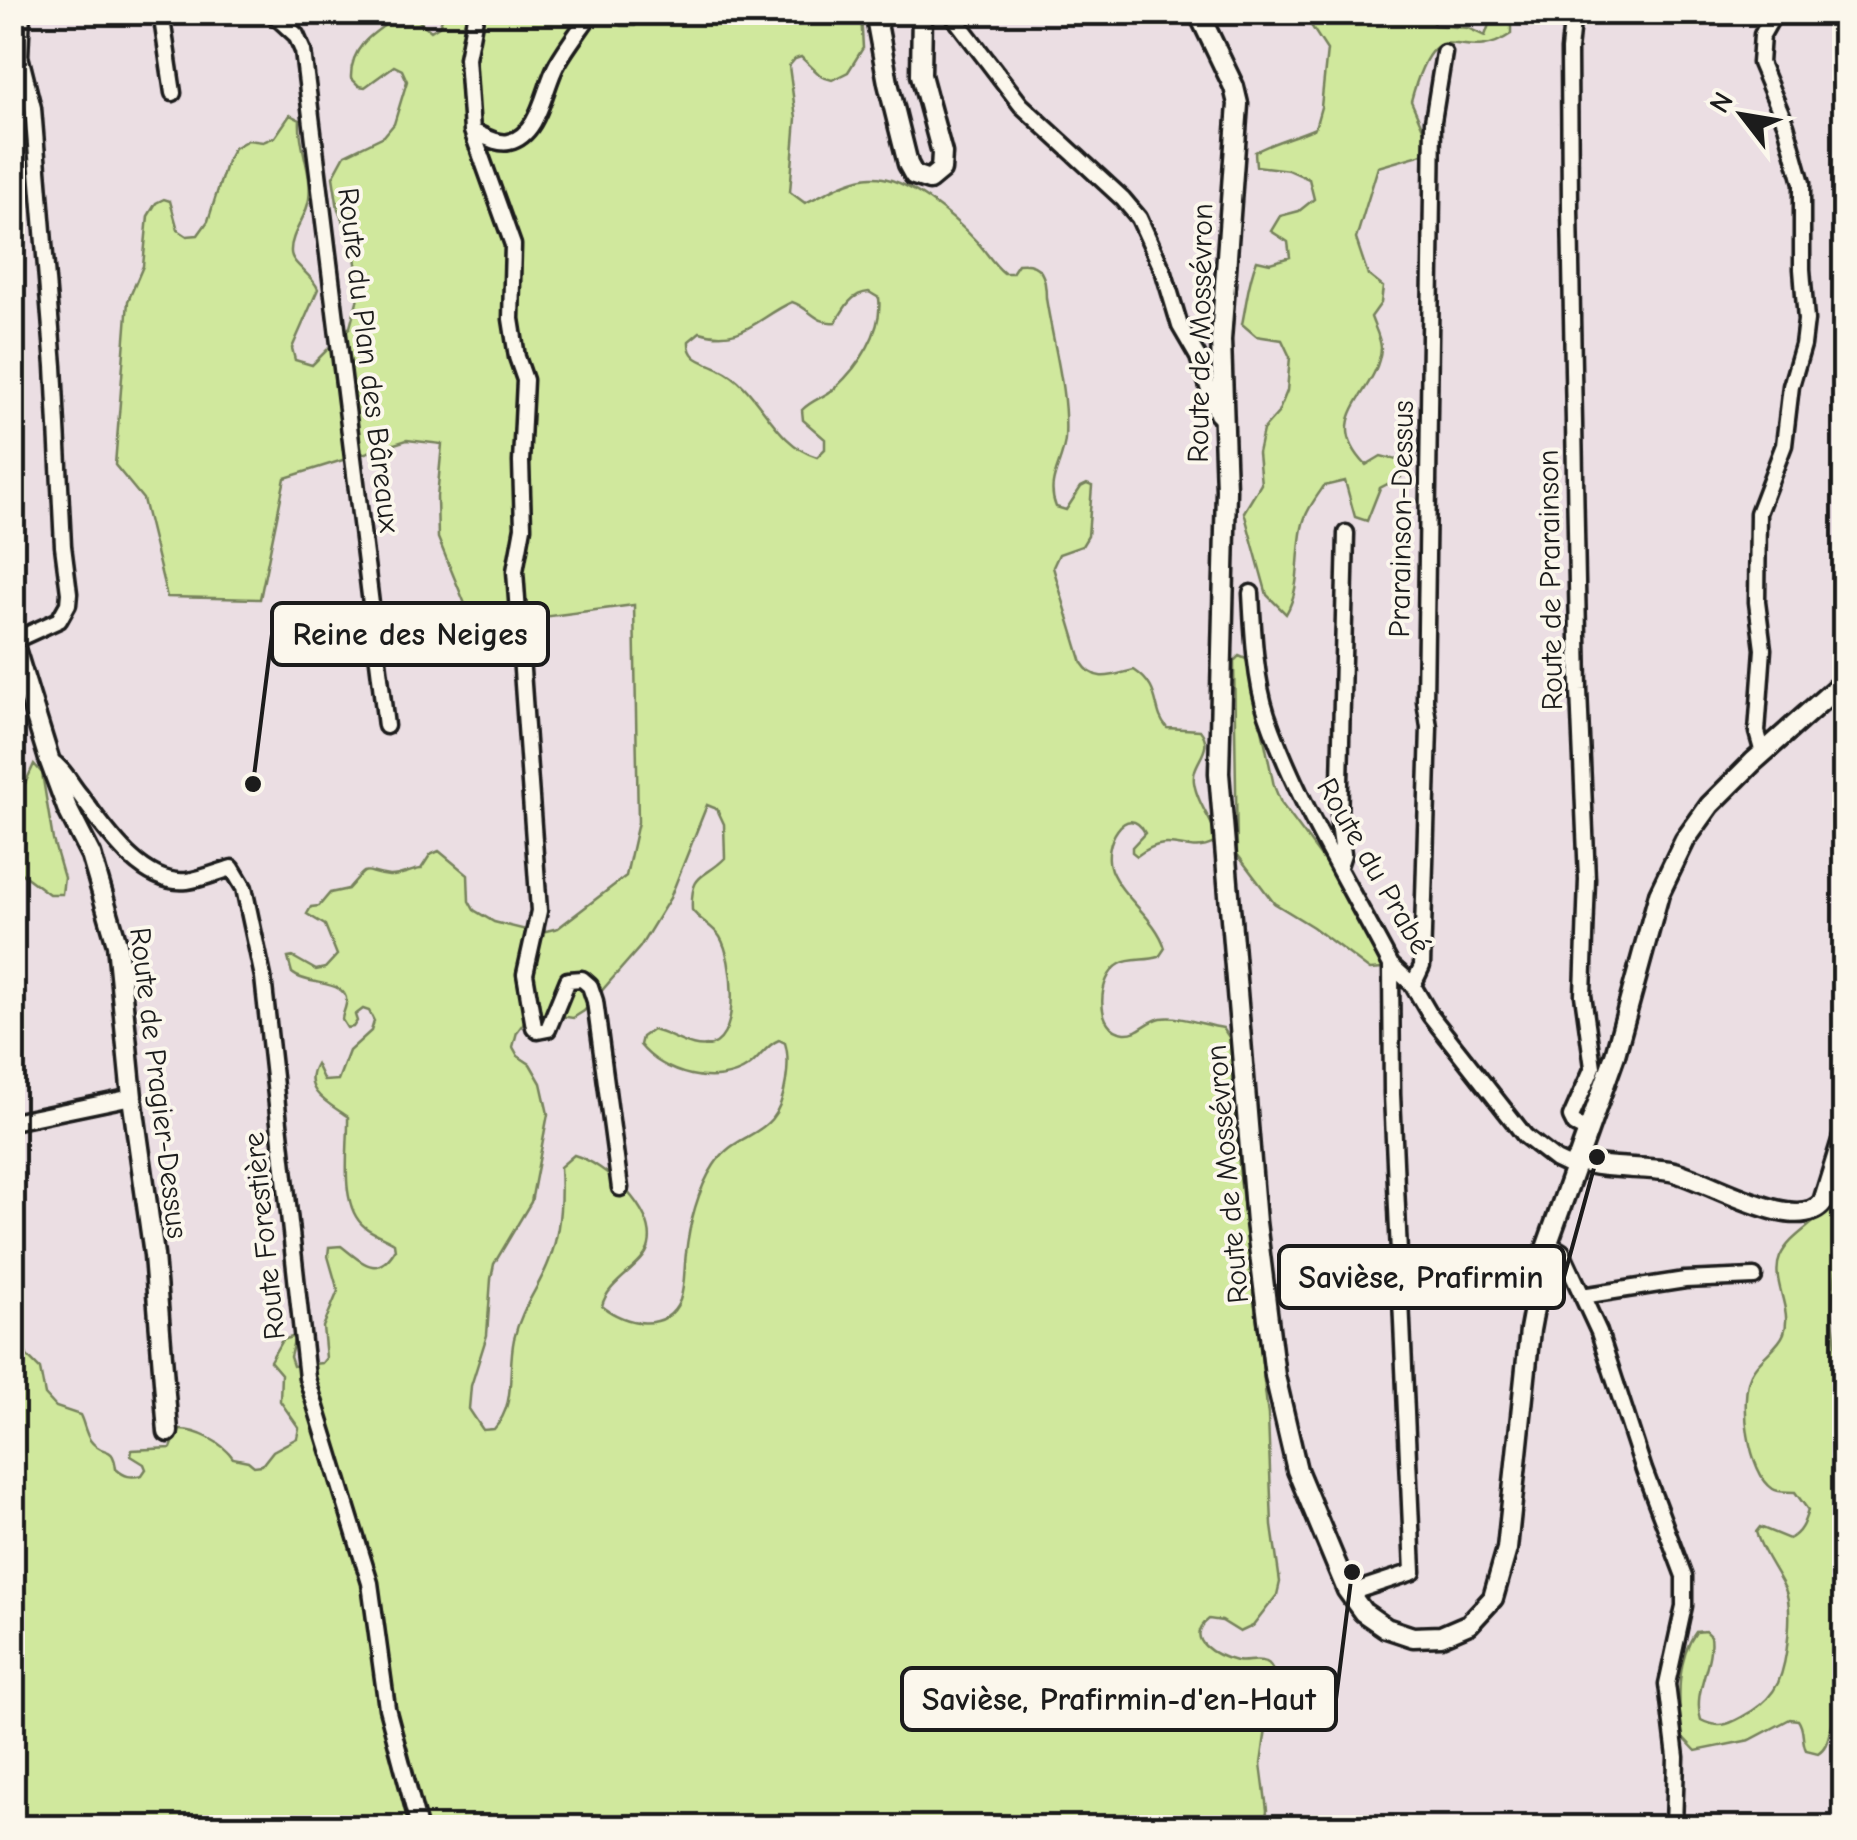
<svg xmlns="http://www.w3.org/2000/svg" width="1857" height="1840" font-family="'Comic Neue',sans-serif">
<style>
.green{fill:#d0e89d;stroke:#76825c;stroke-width:2.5;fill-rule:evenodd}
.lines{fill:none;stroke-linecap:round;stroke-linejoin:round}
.minor-casing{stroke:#1c1c1c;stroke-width:21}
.tertiary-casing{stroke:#1c1c1c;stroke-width:25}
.minor{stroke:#fbf7ec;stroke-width:14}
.tertiary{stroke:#fbf7ec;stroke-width:18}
.labels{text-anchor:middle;stroke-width:8;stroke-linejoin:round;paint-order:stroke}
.street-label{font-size:30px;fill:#1c1c1c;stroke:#fbf7ec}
.leader{fill:none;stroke:#1c1c1c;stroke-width:4}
.callout-dot{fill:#1c1c1c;stroke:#fbf7ec;stroke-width:4}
.callout{fill:#fbf7ec;stroke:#1c1c1c;stroke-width:4}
.callout-label{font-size:32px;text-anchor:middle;font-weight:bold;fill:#1c1c1c}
</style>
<rect width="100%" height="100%" fill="#ebdee3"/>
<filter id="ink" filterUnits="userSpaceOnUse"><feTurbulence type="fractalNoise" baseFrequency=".01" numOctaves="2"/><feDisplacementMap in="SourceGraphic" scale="20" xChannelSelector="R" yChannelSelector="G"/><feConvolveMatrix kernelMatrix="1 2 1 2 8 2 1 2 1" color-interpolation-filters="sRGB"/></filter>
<g filter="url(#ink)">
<!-- green -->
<path class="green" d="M404,12L421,13L419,21L431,31L439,26L445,12L604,13L621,26H635L644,13H861L863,48L848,72L832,80L822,77L801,57L795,59L789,66L796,118L790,192L805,203C825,194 849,178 872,177C907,176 955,218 978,243C987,253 993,264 1004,273H1012L1018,264C1042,261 1046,277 1046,298C1053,344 1068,392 1065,439C1063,464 1045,481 1056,507L1066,510L1081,487L1087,484L1092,486L1088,536L1082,546L1059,554L1053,567L1082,663C1095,684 1113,675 1134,670C1163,689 1151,710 1167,728L1200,730C1216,750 1191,761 1194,782C1196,799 1210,819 1217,835L1214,843C1185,858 1173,829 1137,856L1132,852V847L1145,833C1127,800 1101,845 1111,870C1123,899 1156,918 1165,948L1159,957C1147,961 1130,958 1120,964C1097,976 1094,1031 1125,1033C1139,1034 1147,1021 1161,1018C1179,1015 1204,1025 1223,1028L1236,1048L1232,1081L1240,1176L1268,1415L1272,1526L1280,1582L1277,1595L1253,1626L1240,1632L1222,1621L1209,1619C1183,1640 1216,1656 1236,1661C1245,1663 1253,1659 1262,1661C1270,1662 1270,1665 1274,1672L1261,1764L1267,1810L1265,1827H13L12,1274L20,1293L18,1311L25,1332L24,1347L27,1356L40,1369L45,1395L56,1407L80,1415C84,1423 85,1432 90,1440C103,1458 113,1442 116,1469C125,1477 131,1478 142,1475L146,1469L144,1464L131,1456L132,1450L171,1448L178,1430C197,1429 223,1443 233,1458L248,1461L254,1466L262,1465L273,1451L297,1438L299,1428L280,1401L281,1374L270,1361L282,1340L295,1336L290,1357L293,1366L322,1363L326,1358L323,1327L338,1291L328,1256L329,1247L341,1246C362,1262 377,1280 395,1250L394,1243C385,1237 373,1234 365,1227C338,1206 349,1148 348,1117C330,1104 300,1091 316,1064L324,1081L338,1080L349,1051L371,1031L374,1021L369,1011L363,1009L355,1015L357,1021L353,1027L347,1028L342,1020C342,1015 345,1010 346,1004C350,979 308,987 292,973L288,958L293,957L316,970L325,968L337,955L325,925L307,914L311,907L319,906L330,893L348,889C371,863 360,872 389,876C398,877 411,870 421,869L430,855L439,851L468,875L469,901L474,910L494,922L538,933L558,928L626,876L638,822L634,605L474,626L438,538L437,497L442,444L407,440L285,478L260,599L167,597L143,499L115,465L128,301L143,266L148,216L156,203L164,199L170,201L178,230L187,236L198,235L208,221L227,161L234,148L248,140L263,142L275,137L290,115L300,120C298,147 313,172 309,199C307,217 290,234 291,252C291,264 312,274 318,289L292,348L295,360L312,365L350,327L360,290L353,243L338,209L333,177L345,155L384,136L394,124L407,81L402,70L394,66L365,87L359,86L351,78C350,43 379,30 404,12ZM869,292L879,298C883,331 859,366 835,388C825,397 811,400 802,410L803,420L825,439V449L817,457C772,444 760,387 720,369C705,361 688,361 689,341L700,332C742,345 758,317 792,302C809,307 816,325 836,322C844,308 852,293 869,292ZM707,805L717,809L724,824L725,858C705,879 690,871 692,910C700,921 713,926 720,937C733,958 741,1035 712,1045C692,1052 671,1033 652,1030L642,1037L640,1045C663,1074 716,1089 749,1066C760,1058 766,1045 779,1040L785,1043C789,1056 788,1068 786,1081C777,1143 740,1126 714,1165C698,1189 689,1225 686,1253C684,1268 685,1286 680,1300C667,1333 625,1325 602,1306C608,1280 645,1267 649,1245C657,1210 604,1163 574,1155L560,1167C562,1199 561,1231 549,1261C539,1288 521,1308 514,1339C507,1371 517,1403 494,1429L483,1430L469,1409L471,1386L487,1335L491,1279L494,1264L531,1202L548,1114L541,1083L530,1064L518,1056L513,1047L517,1032L528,1017L547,1014L573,1018L584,1011L640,947L670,898Z
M1303,13H1429L1434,25L1468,28L1485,36L1493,13H1511V34C1457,71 1438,0 1411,101L1428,140L1423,154L1378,167L1356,239L1368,275L1383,287L1381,303L1371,317C1374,326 1381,339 1381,348C1378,395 1319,416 1366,465L1381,456L1401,461V477L1380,488L1367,521L1355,517L1345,481L1324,486C1315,499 1305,512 1302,528C1296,557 1301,588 1286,614L1267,595L1244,512L1261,484L1258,453L1263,430L1278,413L1287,391L1290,357L1282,340L1256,336L1242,324C1247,301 1248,281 1257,260L1270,263L1290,257L1288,242L1271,231L1280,216L1299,211L1314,199L1309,179L1289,170L1256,166L1255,152C1275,141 1295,137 1315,128L1321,107L1327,50Z
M1239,656L1246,659L1249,667L1274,786L1281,803L1350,896L1385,965L1383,969L1370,970L1313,927L1274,903L1237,854L1234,661Z
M34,764L42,773L53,840L64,878L62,894H49L13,867V810Z
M1844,1165V1226L1839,1239L1832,1309L1844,1421C1830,1438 1832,1465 1844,1483V1718L1836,1717C1827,1729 1831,1745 1818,1753L1806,1750C1801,1740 1805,1729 1798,1720L1790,1719L1750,1740L1696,1751L1681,1735C1679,1702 1675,1661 1696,1632L1705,1631L1710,1636C1714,1664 1692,1691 1701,1720C1721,1731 1734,1722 1752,1711C1763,1704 1772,1695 1778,1683C1787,1662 1794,1610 1785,1589C1776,1570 1762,1553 1756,1532L1760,1527L1789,1539C1801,1533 1804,1523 1808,1510L1795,1492C1788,1491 1779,1493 1773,1489C1748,1473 1739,1399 1751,1374C1759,1357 1778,1349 1784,1333C1793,1308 1770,1281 1780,1257C1790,1235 1814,1226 1827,1208C1836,1196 1839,1178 1844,1165Z"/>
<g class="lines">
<!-- minor casing -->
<g class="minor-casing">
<path id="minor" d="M161,12L173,93
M271,12L296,35L303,51L386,726
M476,12L467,58L472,131L513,245L511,319L517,357L525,380L521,462L523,527L515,571L539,911L525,974L534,1027L538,1031L548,1029L568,980L582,979L590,986L595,1001L620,1188
M950,12L1021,105L1123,199L1139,218L1164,273L1180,326L1198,357L1217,414L1224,421
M1573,12L1569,50L1570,209L1579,690L1587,879L1583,995L1593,1067L1571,1117L1575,1125L1587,1131
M472,131C483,135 497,145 509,142C540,135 544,87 557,64C567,46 580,30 592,12
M1251,593C1253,631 1255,679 1267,715C1297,802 1348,883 1391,965L1412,984L1430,1015L1525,1136L1556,1160L1573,1168
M13,641L59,620L68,604L69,593L63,546L54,366L33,108L20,56L22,12
M1763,753L1757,732L1763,649L1757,602L1758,513L1784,445L1791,386L1803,345L1806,320L1802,269V183L1786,125L1760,63L1762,35L1775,12
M50,760C64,769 70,783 80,795C104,827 141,886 187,881C202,879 218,872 232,868L244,888L263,977L307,1378L370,1583L387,1708L419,1828
M1339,866L1343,854L1339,824L1346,533
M1413,985L1422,966L1429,727L1425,701L1433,121L1444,53
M12,1122L132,1097
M1547,1243L1562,1252L1599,1332L1644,1470L1684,1576V1606L1667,1684L1676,1757L1674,1828
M1582,1296L1685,1280L1754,1277
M1349,1593L1413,1572L1392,1094L1391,965"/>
</g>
<!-- tertiary casing -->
<g class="tertiary-casing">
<path id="tertiary" d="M875,12L888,83L908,164L914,175L929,180L941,170L942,153L921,75L922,12
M1198,12L1234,87L1238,104L1221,340L1226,490L1219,773L1256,1222L1275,1376L1297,1470L1347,1590L1363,1612L1386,1628L1413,1637L1441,1636L1469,1624L1493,1598L1507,1549L1530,1330L1544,1254L1615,1055L1659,894L1685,840L1710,805L1753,762L1844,681
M12,639L49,759L67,808L91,855L117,944L132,1097L154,1255L168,1432
M1576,1160C1606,1170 1639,1166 1670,1171C1704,1177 1797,1237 1823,1202L1844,1134"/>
</g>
<!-- minor -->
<use href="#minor" class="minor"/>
<!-- tertiary -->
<use href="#tertiary" class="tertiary"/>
</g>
</g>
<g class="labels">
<!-- street labels -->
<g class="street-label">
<text transform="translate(1200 333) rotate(-89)" y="10">Route de Mossévron</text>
<text transform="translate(369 360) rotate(83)" y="10">Route du Plan des Bâreaux</text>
<text transform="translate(1401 519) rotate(-89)" y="10">Prarainson-Dessus</text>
<text transform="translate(1550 580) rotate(-91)" y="10">Route de Prarainson</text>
<text transform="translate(1374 866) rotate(60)" y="10">Route du Prabé</text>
<text transform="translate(159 1083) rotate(83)" y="10">Route de Pragier-Dessus</text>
<text transform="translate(1227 1174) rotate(-95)" y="10">Route de Mossévron</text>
<text transform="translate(264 1236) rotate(-96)" y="10">Route Forestière</text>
</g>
</g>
<!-- callouts -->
<path class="leader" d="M253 784L272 634M1597 1157L1564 1277M1352 1572L1336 1699"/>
<g class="callout-dot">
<circle cx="253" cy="784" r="10"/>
<circle cx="1597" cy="1157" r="10"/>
<circle cx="1352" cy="1572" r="10"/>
</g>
<g class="callout">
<rect x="272" y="603" width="276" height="62" rx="10"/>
<rect x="1279" y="1246" width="285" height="62" rx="10"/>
<rect x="902" y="1668" width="434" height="62" rx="10"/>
</g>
<g class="callout-label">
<text x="410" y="645">Reine des Neiges</text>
<text x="1421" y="1288">Savièse, Prafirmin</text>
<text x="1119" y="1710">Savièse, Prafirmin-d'en-Haut</text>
</g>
<!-- margin -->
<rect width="1857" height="1840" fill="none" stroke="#fbf7ec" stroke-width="50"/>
<rect x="25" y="25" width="1807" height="1790" fill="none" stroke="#1c1c1c" stroke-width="4" filter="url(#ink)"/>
<!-- north arrow -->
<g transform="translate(1742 115) rotate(301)" stroke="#fbf7ec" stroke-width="8" paint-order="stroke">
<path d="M0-8L18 38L0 25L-18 38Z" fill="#1c1c1c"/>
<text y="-15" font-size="28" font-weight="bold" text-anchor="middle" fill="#1c1c1c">N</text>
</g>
</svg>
